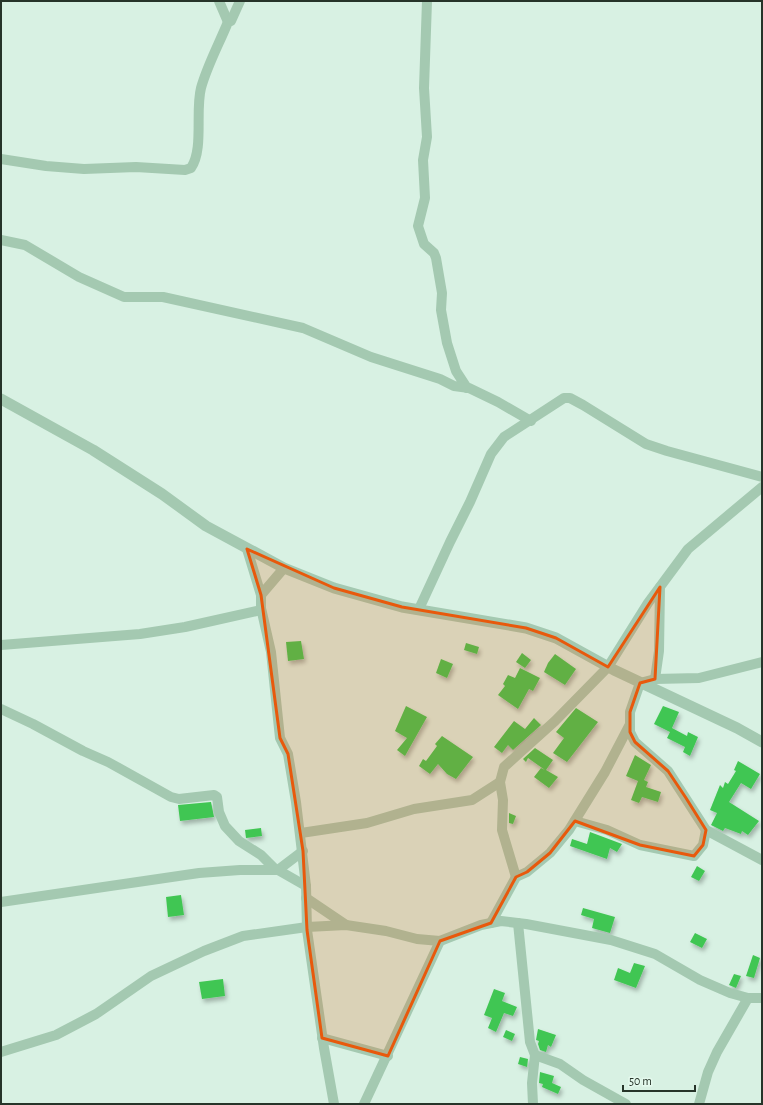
<svg xmlns="http://www.w3.org/2000/svg" width="763" height="1105" viewBox="0 0 763 1105" font-family="'Alegreya Sans',sans-serif">
	<defs>
		<filter id="shadow"><feDropShadow dx="2" dy="3.5" stdDeviation="2" flood-color="#0004"/></filter>
	</defs>
	<rect width="100%" height="100%" fill="#d8f1e3"/>
	<g fill="#41c653" filter="url(#shadow)">
		<path d="M301,641l3,18 -16,2 -2,-19z"/>
		<path d="M466,643l13,4 -2,7 -13,-4z"/>
		<path d="M522,653l9,7 -6,8 -9,-6z"/>
		<path d="M555,654l21,15 -11,16 -21,-13 4,-9z"/>
		<path d="M441,659l12,5 -6,14 -11,-5z"/>
		<path d="M520,668l20,10 -7,13 -4,-2 -11,20 -20,-14 7,-9 -2,-2 5,-9 7,3z"/>
		<path d="M406,706l21,11 -22,39 -8,-6 10,-12 -12,-7z"/>
		<path d="M663,706l16,6 -7,16 15,8 1,-4 10,5 -8,19 -7,-4 2,-5 -18,-9 3,-6 -16,-8z"/>
		<path d="M576,708l22,14 -31,40 -14,-9 11,-15 -8,-6z"/>
		<path d="M534,718l7,7 -28,25 -5,-5 -6,8 -8,-6 20,-26 11,8z"/>
		<path d="M442,736l31,21 -17,22 -9,-5 -9,-10 -8,10 -11,-8 4,-7 3,2 11,-15 -2,-2z"/>
		<path d="M535,748l18,12 -7,10 12,7 -9,11 -15,-11 7,-9 4,2 -17,-12 -2,4 -3,-3z"/>
		<path d="M635,755l16,10 -7,15 4,2 -2,5 15,5 -3,10 -16,-5 -3,6 -8,-3 7,-19 -12,-5z"/>
		<path d="M738,761l22,13 -9,15 -10,-6 -12,19 30,19 -11,14 -6,-4 -1,3 -16,-6 -2,3 -12,-6 6,-12 -7,-3 10,-25 3,3 2,-6 3,2 8,-13 -2,-1z"/>
		<path d="M211,802l3,15 -34,4 -2,-16z"/>
		<path d="M509,813l7,3 -3,8 -4,-1z"/>
		<path d="M261,828l1,8 -16,2 -1,-8z"/>
		<path d="M590,832l32,12 -5,8 -7,-4 -3,11 -37,-13 2,-7 15,5z"/>
		<path d="M697,866l8,5 -6,10 -8,-4z"/>
		<path d="M181,895l3,20 -16,2 -2,-20z"/>
		<path d="M583,908l32,9 -5,16 -18,-5 2,-9 -13,-4z"/>
		<path d="M695,933l12,6 -5,9 -12,-6z"/>
		<path d="M753,955l7,3 -6,20 -8,-2z"/>
		<path d="M634,963l11,3 -9,22 -22,-8 4,-12 12,5z"/>
		<path d="M734,974l7,2 -5,12 -7,-3z"/>
		<path d="M223,979l2,17 -23,3 -3,-17z"/>
		<path d="M494,989l11,4 -3,8 15,6 -4,9 -9,-3 -8,19 -8,-4 4,-10 -8,-3z"/>
		<path d="M538,1029l18,6 -5,12 -3,-2 -2,7 -6,-2 -2,-6 1,-3 -3,-1z"/>
		<path d="M506,1030l9,4 -3,7 -9,-4z"/>
		<path d="M520,1057l8,2 -1,8 -9,-3z"/>
		<path d="M540,1072l14,4 -2,7 9,4 -3,7 -16,-7 1,-3 -4,-1z"/>
	</g>
	<g fill="none" stroke-linecap="round" stroke-linejoin="round">
		<g stroke="#a4c9b1" stroke-width="10">
			<path d="M219,1l9,21"/>
			<path d="M427,1l-3,87 3,49 -4,23 2,38 -7,28 6,18 10,9 2,5 6,35 -1,17 6,33 9,28 11,17"/>
			<path d="M1,159l45,7 38,3 52,-2 49,3 6,-2c13,-19 4,-57 10,-80 6,-22 18,-44 27,-66l3,-1 9,-20"/>
			<path d="M1,240l24,5 54,32 45,20h39l140,31 68,29 69,22 14,7 15,2 29,14 33,19"/>
			<path d="M247,549l14,46v13l10,44 9,86 8,16 8,48 10,84 1,44 17,118 10,56"/>
			<path d="M261,595l23,-27"/>
			<path d="M419,609l31,-67 20,-40 21,-48 13,-17 60,-39h6l13,7 63,39 21,7 95,26"/>
			<path d="M1,645l139,-11 45,-7 76,-17"/>
			<path d="M762,662l-63,16 -44,1 -15,4 -10,29v20l5,10 33,29 38,59 56,30"/>
			<path d="M655,679l4,-28 1,-64"/>
			<path d="M1,709l32,15 50,27 25,11 63,35 8,2 35,-4 3,2 2,15 6,14 14,15 22,14 15,15"/>
			<path d="M575,821l32,9 33,15 54,11 9,-11 3,-15"/>
			<path d="M301,833l66,-10 47,-14 58,-9 28,-18"/>
			<path d="M278,870l25,-19"/>
			<path d="M516,877l-14,-47 1,-30 -3,-18 4,-15 51,-46 53,-54 40,-64 40,-54 74,-62"/>
			<path d="M306,898l40,27"/>
			<path d="M1,902l198,-29 41,-3h38l28,16"/>
			<path d="M491,923l25,-46 11,-5 23,-19 19,-23 36,-58 24,-46"/>
			<path d="M518,923l12,119 5,13 25,9 23,16 43,24"/>
			<path d="M322,1038l66,18"/>
			<path d="M1,1052l55,-17 40,-21 55,-38 53,-25 39,-15 64,-9 39,-2 40,6 31,8 23,2 41,-16 20,-4 25,3 85,16 44,14 45,26 30,13 18,5h14"/>
			<path d="M364,1104l76,-163"/>
			<path d="M533,1104l-1,-21 3,-28"/>
			<path d="M699,1104l9,-32 9,-20 31,-54"/>
		</g>
		<path stroke="#a4c9b1" stroke-width="11" d="M1,399l92,51 69,44 44,32 78,42 50,20 68,19 124,21 30,10 58,32 123,58 25,14"/>
	</g>
	<path fill="#e8590c" fill-opacity="0.2" stroke="#e8590c" stroke-width="3" stroke-linejoin="round" d="M247,549l87,39 68,19 124,21 30,10 52,29 52,-80 -5,92 -15,4 -10,29v20l5,10 33,29 18,27 20,32 -3,15 -9,11 -54,-11 -65,-24 -25,32 -23,19 -11,5 -25,46 -51,18 -52,115 -66,-18 -15,-108 -4,-79 -15,-97 -8,-16 -19,-143z"/>
	<rect width="763" height="1105" fill="none" stroke="#263429" stroke-width="4"/>
	<path d="M623 1085v6h72v-6" fill="none" stroke="#263429" stroke-width="2"/>
	<text x="629" y="1085" font-size="12" fill="#263429" stroke="#e4f9ed" stroke-width="3" paint-order="stroke">50 m</text>
</svg>
